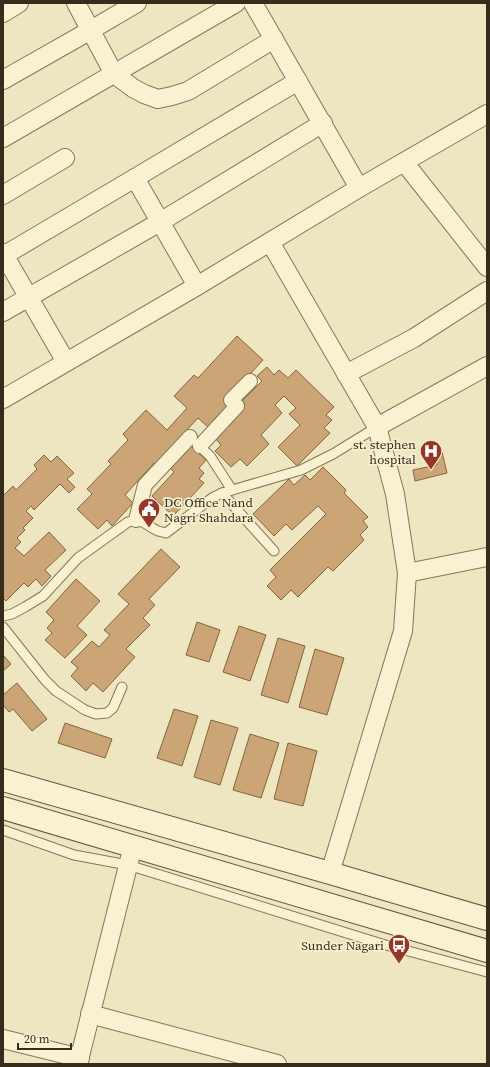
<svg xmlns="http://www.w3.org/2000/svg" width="490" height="1067" viewBox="0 0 490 1067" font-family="'Source Serif 4',serif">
	<rect width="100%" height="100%" fill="#ede6c0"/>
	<g fill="#cba575" stroke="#85643e">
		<path d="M237,336l26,24 -38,41 5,4 -21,23 -11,-10 -24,26 -15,24 -5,-5 -29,32 8,8 -21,23 -5,-6 -9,9 -21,-20 15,-15 -5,-5 24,-25 -3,-3 20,-21 -5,-6 23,-24 21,20 20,-22 -13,-12 20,-21 4,3z"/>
		<path d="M267,367l7,8 5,-5 9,8 8,-8 38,37 -8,8 6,5 -8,8 6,5 -33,33 -19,-19 22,-22 -11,-11 7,-6 -12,-12 -9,9 7,8 -21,22 8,9 -22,22 -7,-7 -9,8 -16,-16 6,-6 -7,-8 30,-30 -4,-4 22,-22 -5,-5z"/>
		<path d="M188,443l18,17 -7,8 5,5 -5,6 5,4 -31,33 -21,-20 22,-24 -7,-7z"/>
		<path d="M442,452l5,21 -32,8 -2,-11 24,-5 -3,-11z"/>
		<path d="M44,455l7,7 6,-6 17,17 -7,6 8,8 -6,6 -9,-9 -26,26 -3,-4 -5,5 7,7 -10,10 2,2 -8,8 4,4 -6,6 9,8 25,-24 17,18 -21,20 6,6 -9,10 -6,-7 -8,8 -4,-4 -18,18 -3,-3v-102l10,-10 3,4 21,-21 -3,-4z"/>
		<path d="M323,467l23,23 -2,3 24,24 -5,4 5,6 -8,8 4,5 -31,31 -5,-4 -30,30 -7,-7 -10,10 -14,-14 9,-9 -6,-7 56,-56 -8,-8 -26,24 -6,-6 -12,12 -21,-22 36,-35 5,6 11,-10 5,5z"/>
		<path d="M161,549l19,18 -31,32 6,6 -12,13 7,7 -24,24 9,8 -32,35 -10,-9 -7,8 -15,-15 7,-8 -7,-6 21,-21 7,6 11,-12 -6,-5 25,-26 -11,-10z"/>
		<path d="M76,579l24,22 -23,25 10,9 -22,23 -20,-18 7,-7 -5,-5 7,-8 -8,-8z"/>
		<path d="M197,622l23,8 -11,32 -23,-7z"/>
		<path d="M239,626l27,9 -16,46 -27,-9z"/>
		<path d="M278,638l27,8 -17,57 -27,-8z"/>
		<path d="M315,649l29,9 -17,57 -28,-8z"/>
		<path d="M3,655l8,9 -8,7z"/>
		<path d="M17,683l30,36 -15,12 -19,-22 -4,3 -6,-7v-10z"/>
		<path d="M174,709l24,7 -16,50 -25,-8z"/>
		<path d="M211,720l27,8 -18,57 -26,-8z"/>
		<path d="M65,723l47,16 -7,19 -47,-15z"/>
		<path d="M250,734l29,9 -18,55 -28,-8z"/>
		<path d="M288,743l29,8 -14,55 -29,-7z"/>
	</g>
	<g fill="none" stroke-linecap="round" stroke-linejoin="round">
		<g stroke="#867758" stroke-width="11">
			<g id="service">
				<path d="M197,444l13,12 22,34"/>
				<path d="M222,493l52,58"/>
				<path d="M3,616l9,-2 13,-7 18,-11 35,-38 50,-36c15,-4 16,2 28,8 3,2 7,2 10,3l46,-35 10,-5 79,-23 32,-16 44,-27"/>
				<path d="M3,627l42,53 11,11 29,19 11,4 11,-1 6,-5 9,-21"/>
				<path d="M3,830l71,25 54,10 254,79 105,28"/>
			</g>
		</g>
		<g stroke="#867758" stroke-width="16">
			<g id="pedestrian">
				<path d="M200,446l37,-40 -6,-6 19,-19"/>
				<path d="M136,520l9,-35 45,-48"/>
			</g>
		</g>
		<g stroke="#867758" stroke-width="20">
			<g id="minor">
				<path d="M76,3l38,71 19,14 11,6 14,5 14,-3 16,-5 86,-52"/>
				<path d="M253,3l106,185"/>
				<path d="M3,13l16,-10"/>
				<path d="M3,80l88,-50 46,-27"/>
				<path d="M3,138l233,-135"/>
				<path d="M404,162l83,105"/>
				<path d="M135,178l62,108"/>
				<path d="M3,195l62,-37"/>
				<path d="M270,242l107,185 18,67 12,79 -4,58 -73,242"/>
				<path d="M3,253l63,109"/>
				<path d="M3,256l132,-78 163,-97"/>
				<path d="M3,312l157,-90 163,-99"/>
				<path d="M346,374l68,-36 73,-47"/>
				<path d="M3,399l194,-113 162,-98 128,-74"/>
				<path d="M377,427l110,-61"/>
				<path d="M407,573l80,-16"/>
				<path d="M90,1014l187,50"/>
				<path d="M3,1039l77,19"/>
				<path d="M78,1064l55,-218"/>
			</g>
		</g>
		<g stroke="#68573b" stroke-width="24">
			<g id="secondary">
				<path d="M3,780l327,93 157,46"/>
				<path d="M3,808l484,143"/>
			</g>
		</g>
		<use href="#service" stroke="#f8f2d3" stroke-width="9"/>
		<use href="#pedestrian" stroke="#f8f2d3" stroke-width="14"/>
		<use href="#minor" stroke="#f8f2d3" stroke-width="18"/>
		<use href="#secondary" stroke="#f8f2d3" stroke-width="22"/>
	</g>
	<defs>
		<g id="hospital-pin" transform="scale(1.15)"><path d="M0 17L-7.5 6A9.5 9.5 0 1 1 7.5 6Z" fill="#953628" stroke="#f5efcf"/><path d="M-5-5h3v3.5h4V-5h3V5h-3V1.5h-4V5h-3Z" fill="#fff"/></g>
		<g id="civic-pin" transform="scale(1.15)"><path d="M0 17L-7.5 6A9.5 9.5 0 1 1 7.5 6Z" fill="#953628" stroke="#f5efcf"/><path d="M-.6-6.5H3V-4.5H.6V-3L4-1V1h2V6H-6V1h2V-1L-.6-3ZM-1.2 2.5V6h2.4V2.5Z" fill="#fff"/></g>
		<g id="bus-pin" transform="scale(1.15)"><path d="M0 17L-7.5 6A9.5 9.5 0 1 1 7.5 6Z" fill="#953628" stroke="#f5efcf"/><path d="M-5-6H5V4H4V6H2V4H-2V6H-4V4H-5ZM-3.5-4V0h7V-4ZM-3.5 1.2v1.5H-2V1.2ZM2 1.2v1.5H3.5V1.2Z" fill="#fff"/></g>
	</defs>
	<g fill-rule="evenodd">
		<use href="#hospital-pin" x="431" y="451"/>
		<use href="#civic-pin" x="149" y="509"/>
		<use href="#bus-pin" x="399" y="945"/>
	</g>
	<g text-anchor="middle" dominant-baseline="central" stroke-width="3.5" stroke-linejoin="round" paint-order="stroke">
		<g font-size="13" fill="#362c1c" stroke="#f5efcf" text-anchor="end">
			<text x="416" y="444">st. stephen<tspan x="416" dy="15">hospital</tspan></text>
			<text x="164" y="502" text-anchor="start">DC Office Nand<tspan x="164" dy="15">Nagri Shahdara</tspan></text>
			<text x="384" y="945">Sunder Nagari</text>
		</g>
	</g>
	<rect width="490" height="1067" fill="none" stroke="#362c1c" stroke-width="8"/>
	<path d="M18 1043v6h53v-6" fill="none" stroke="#362c1c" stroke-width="2"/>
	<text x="24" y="1043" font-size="12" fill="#362c1c" stroke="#f5efcf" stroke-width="3" paint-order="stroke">20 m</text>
</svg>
